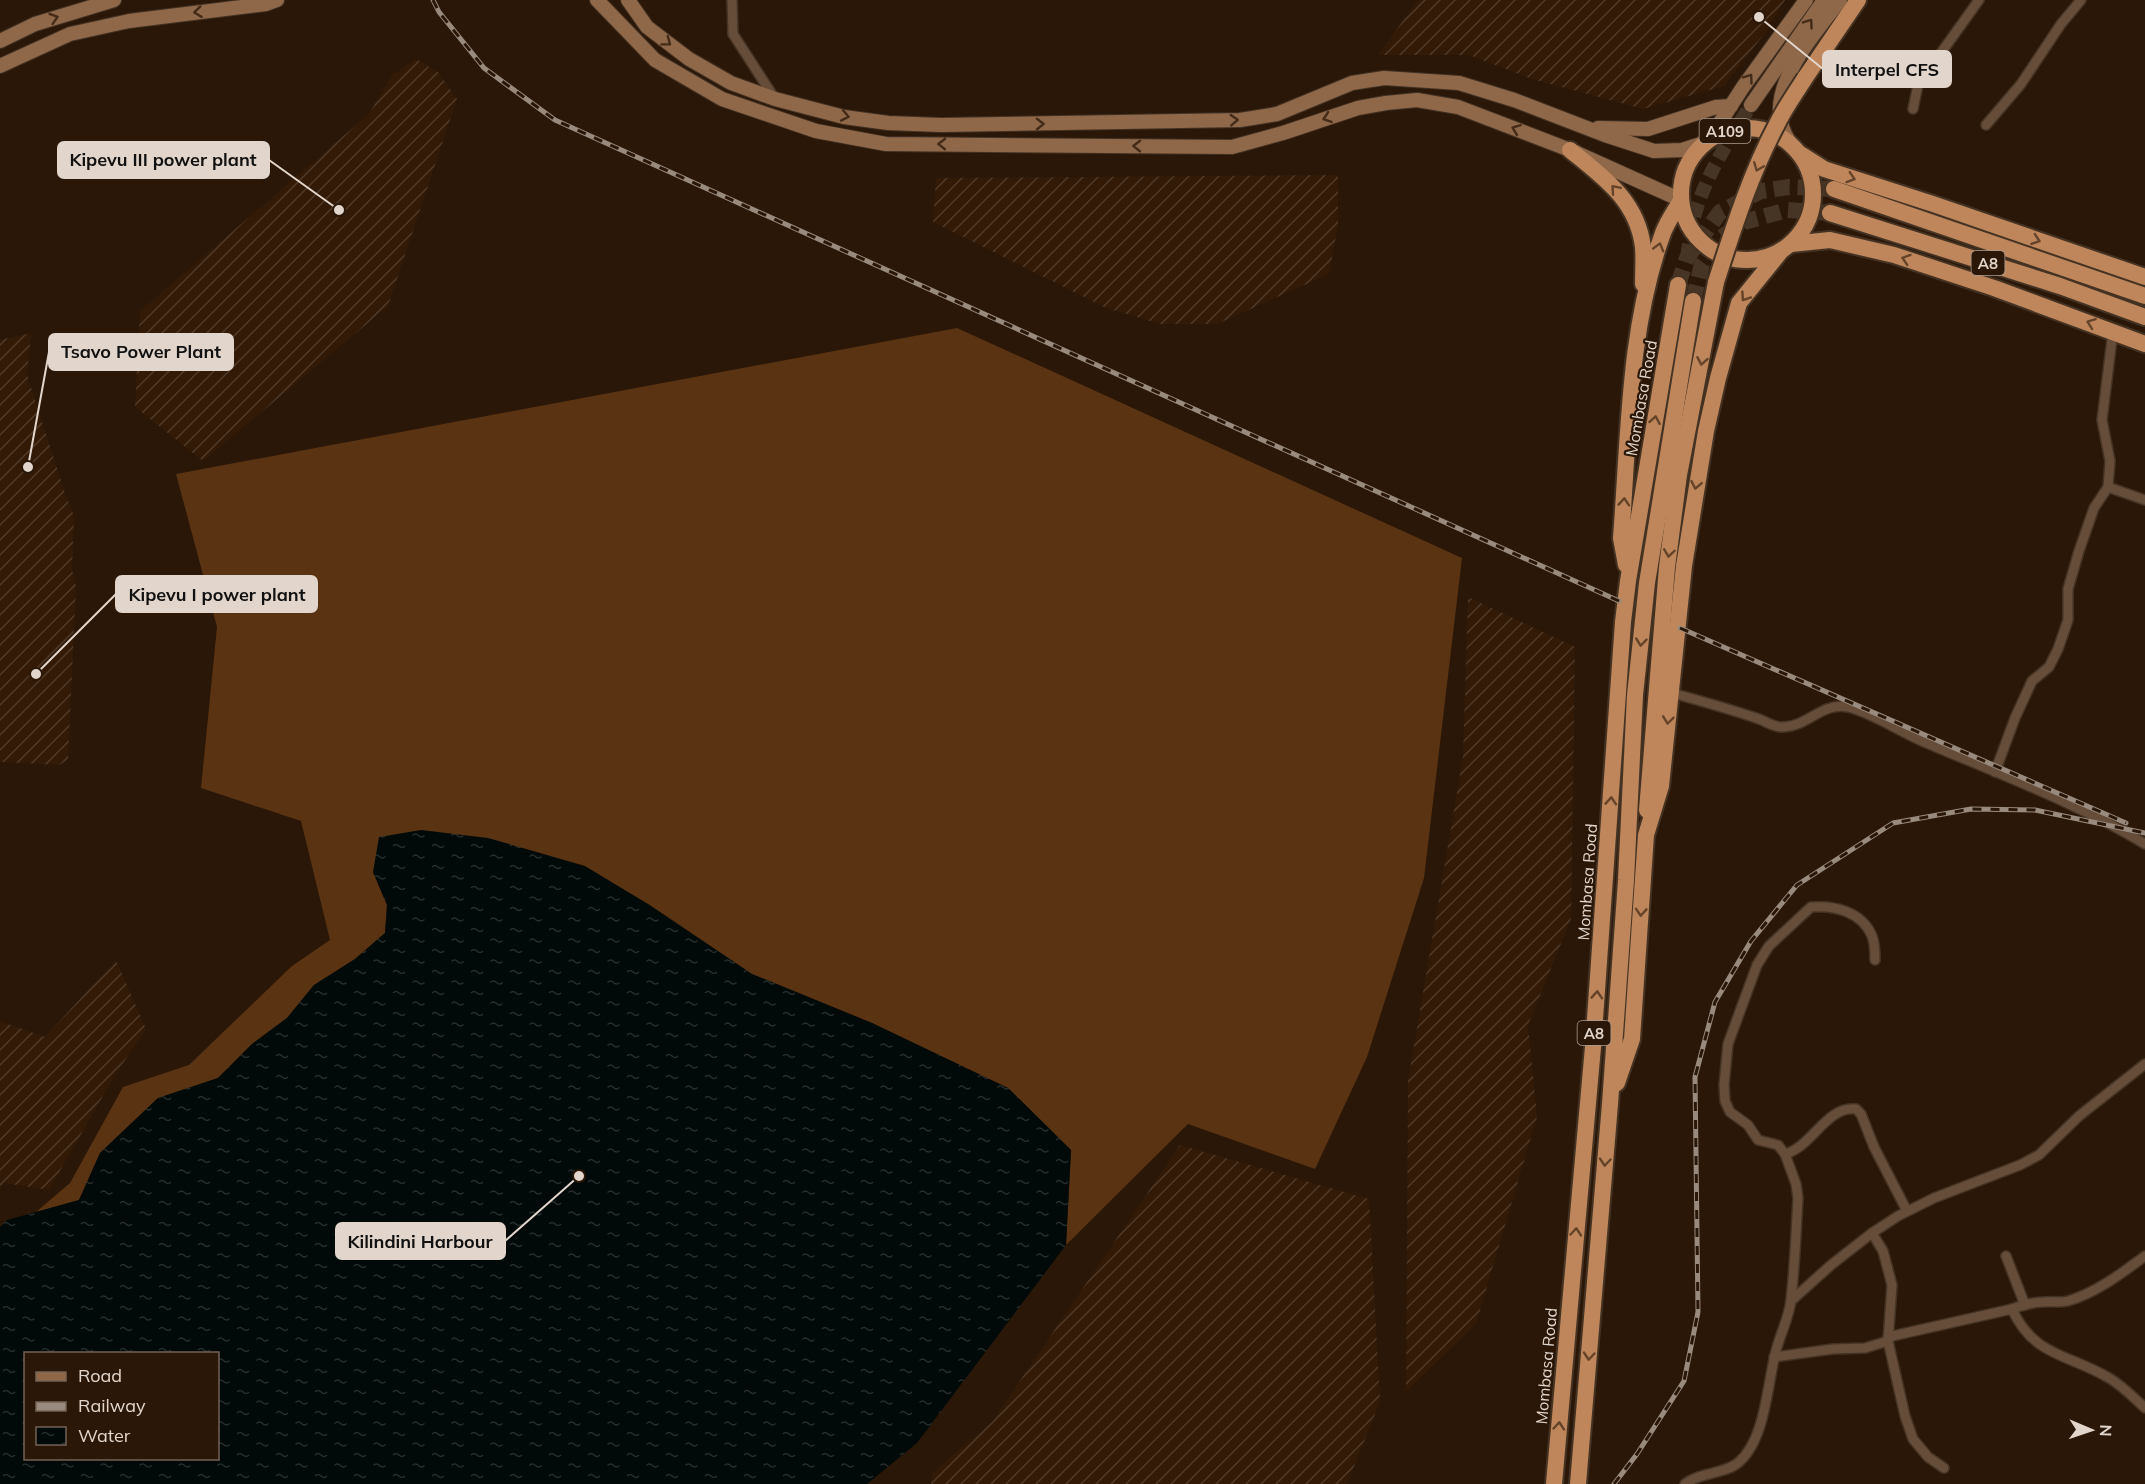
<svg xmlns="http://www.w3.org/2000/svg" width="2145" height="1484" viewBox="0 0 2145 1484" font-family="Mulish,sans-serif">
	<defs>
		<pattern id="industrial-furrows" width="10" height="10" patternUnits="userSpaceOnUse" patternTransform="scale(1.5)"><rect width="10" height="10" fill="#321a06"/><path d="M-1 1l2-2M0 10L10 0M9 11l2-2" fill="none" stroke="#4f3a29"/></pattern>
		<pattern id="water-ripples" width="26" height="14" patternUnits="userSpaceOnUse" patternTransform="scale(1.5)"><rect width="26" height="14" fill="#010a09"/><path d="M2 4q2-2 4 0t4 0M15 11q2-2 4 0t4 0" fill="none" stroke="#262d2c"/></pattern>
	</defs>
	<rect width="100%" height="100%" fill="#2a1708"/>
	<g fill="url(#industrial-furrows)">
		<path d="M1418,0h367l-20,33 -41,53 -81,23 -111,-30 -63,-24h-91z"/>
		<path d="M416,59l22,13 19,27 -69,207 -185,155 -68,-54 5,-96 229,-197 22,-38z"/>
		<path d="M1338,175v50l-9,49 -112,50h-57l-54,-16 -173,-86 3,-44z"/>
		<path d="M31,333l-4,42 38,118 9,23 -2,54 4,17 -8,173 -9,5 -59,-3v-422z"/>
		<path d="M1468,597l107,50 -4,272 -43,106 9,92 -61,207 -70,68 2,-311 55,-324z"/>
		<path d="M116,960l30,69 -31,46 -66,115 -45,-7 -4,7v-169l45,16z"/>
		<path d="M1180,1145l189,54 11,203 -33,82h-416l1,-11 60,-51z"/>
	</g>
	<path fill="#5a3312" d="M957,328l505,230 -38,320 -57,179 -52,112 -127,-45 -122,121 5,-95 -63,-62 -136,-65 -120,-49 -104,-70 -275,-32 14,33 -2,28 -30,26 -41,26 -27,33 -35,26 -34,34 -60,20 -58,55 -21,47 -43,12 34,-29 53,-96 66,-22 103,-99 38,-26 -29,-119 -100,-33 16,-161 -41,-153z"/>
	<path fill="url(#water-ripples)" fill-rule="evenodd" d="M421,830l67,8 97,28 63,38 104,70 120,49 136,65 63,62 -5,95 -149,198 -50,41h-867v-257l7,-7 72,-20 21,-47 58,-55 60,-20 34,-34 35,-26 27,-33 41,-26 30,-26 2,-28 -14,-33 6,-35zM26,1354h192v104h-192z"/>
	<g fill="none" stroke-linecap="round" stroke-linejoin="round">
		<path stroke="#463425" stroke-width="14" stroke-dasharray="14 7" stroke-linecap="butt" d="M1687,258c2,-14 4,-28 7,-41 12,-42 34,-76 57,-112"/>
		<g stroke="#463425" stroke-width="16" stroke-dasharray="16 8" stroke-linecap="butt">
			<path d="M1678,285l9,-27 33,-46 41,-21 28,-4 45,2"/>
			<path d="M1693,301l9,-37 20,-27 22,-15 43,-12 43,3"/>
		</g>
		<g stroke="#443223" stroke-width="12">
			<g id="minor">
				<path d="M732,0l1,34 42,65"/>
				<path d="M1913,109l5,-24 61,-85"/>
				<path d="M1986,125l35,-41 40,-60 20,-24"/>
				<path d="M2108,487l37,13"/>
				<path d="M1672,693c29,8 58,16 87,26 8,3 16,9 25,8 24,-1 38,-25 64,-20 24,6 51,24 74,34 75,32 153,61 223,103"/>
				<path d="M1995,772l20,-54 17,-37 17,-14 9,-18 10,-29v-31l11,-38 15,-43 14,-21 2,-26 -8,-41 11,-89"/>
				<path d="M1785,1154c28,-8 41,-48 71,-45l5,5 13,33 33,64"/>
				<path d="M1872,1233l11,18 9,34 -4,56 17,75 8,23 15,18 16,11"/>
				<path d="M2006,1256l19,49"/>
				<path d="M1791,1301l40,-36 41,-32 26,-17 36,-18 86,-33 19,-10 40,-39 66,-52"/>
				<path d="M2012,1309c11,-4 21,-7 32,-7 8,-1 16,1 24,-1 28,-8 54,-28 77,-45"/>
				<path d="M1888,1337l124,-28c22,48 57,45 97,69 14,8 25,20 36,30"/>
				<path d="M1774,1357l59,-8 32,-1 23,-7"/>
				<path d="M1685,1484c15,-12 41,-10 54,-22 27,-24 28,-78 37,-111 4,-17 14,-35 15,-52 4,-34 5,-67 7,-101l-2,-14 -11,-30 -7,-9 -20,-5 -10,-15 -18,-13 -5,-11 -1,-16 4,-41 29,-79 12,-19 42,-39c24,-2 51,5 61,29 3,7 3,16 3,24"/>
			</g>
		</g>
		<g stroke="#443223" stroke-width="16">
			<g id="secondary">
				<path d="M597,0l58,60 67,39 94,32 70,13 346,3 51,-14 75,-25 28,-5 31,-3 41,7 112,43 111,50"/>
				<path d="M628,0l19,27 42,32 42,24 44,16 69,18 44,6 53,2 299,-5 37,-6 75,-31 32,-5 75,5 55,17 91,35 49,16 28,-1 22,-7 13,-16 26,-40 63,-87"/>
				<path d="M0,41l35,-17 79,-24"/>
				<path d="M0,66l70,-32 59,-13 137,-17 11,-4"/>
				<path d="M1751,105l73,-105"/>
				<path d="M1598,128l50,1 68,-22 15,-1"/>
				<path d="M1789,141c-31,-47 24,-104 51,-141"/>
			</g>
		</g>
		<g stroke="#443223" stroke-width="20">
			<g id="trunk">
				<path d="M1805,78l53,-78"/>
				<circle cx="1747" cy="194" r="66"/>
				<path d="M1570,150c33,27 67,50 73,97 1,12 0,25 0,37"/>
				<path d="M1802,155l22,14 109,35 212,73"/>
				<path d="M1834,189l311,107"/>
				<path d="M1830,213l230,73 85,31"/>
				<path d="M1791,244l39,-4 64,15 100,33 151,56"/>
				<path d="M1626,565l-5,-27c8,-102 7,-209 42,-305 4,-11 12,-22 18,-33"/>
				<path d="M1647,810l20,-243 12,-92 37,-193"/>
				<path d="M1617,1083l15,-44 14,-204 15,-49 23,-220 22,-135 12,-53 21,-75 42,-52"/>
				<path d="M1554,1484l39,-437 30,-425 5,-41 50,-296"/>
				<path d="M1578,1484l32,-380 16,-224 9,-185 12,-112 46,-282"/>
			</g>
		</g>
		<use href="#minor" stroke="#654d3a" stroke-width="9"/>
		<use href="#secondary" stroke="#8f684a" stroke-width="14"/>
		<use href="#trunk" stroke="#be865a" stroke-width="16"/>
		<g stroke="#998a7e" stroke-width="5">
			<g id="rail">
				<path d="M433,0l6,12 45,56 71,52 1064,481"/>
				<path d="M1680,628l446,195"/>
				<path d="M1614,1484l23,-30 47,-73 14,-69 -3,-235 20,-75 36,-61 46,-56 96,-62 78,-14 64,1 110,23"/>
			</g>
		</g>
		<use href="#rail" stroke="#2a1708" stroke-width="3" stroke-dasharray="9" stroke-linecap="butt"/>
		<g stroke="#443223" stroke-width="20" stroke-linecap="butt">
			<path id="trunk-bridge" d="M1716,282c17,-52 34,-107 60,-156 8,-17 19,-32 29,-48"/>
		</g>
		<use href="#trunk-bridge" stroke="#be865a" stroke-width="16"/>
	</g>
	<defs><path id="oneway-chevron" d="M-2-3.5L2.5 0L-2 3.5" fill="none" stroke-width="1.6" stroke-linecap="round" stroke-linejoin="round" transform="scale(1.5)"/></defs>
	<g stroke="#432b18">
		<use href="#oneway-chevron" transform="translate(198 12) rotate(173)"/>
		<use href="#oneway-chevron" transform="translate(54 18) rotate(-17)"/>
		<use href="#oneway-chevron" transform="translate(1809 23) rotate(-55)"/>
		<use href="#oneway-chevron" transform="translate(667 42) rotate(37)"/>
		<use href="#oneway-chevron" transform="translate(1749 78) rotate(-54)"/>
		<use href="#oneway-chevron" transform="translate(845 116) rotate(11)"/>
		<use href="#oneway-chevron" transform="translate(1327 118) rotate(161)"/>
		<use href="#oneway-chevron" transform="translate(1234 120) rotate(-3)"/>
		<use href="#oneway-chevron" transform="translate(1040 124) rotate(-1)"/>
		<use href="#oneway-chevron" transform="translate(1516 129) rotate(-159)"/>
		<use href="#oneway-chevron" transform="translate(942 144) rotate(-179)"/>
		<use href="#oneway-chevron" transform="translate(1137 146) rotate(-179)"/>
	</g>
	<g stroke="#654329">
		<use href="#oneway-chevron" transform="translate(1758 167) rotate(112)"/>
		<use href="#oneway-chevron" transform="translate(1851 178) rotate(18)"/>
		<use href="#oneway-chevron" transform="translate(1615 189) rotate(-131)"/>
		<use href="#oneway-chevron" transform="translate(2036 240) rotate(19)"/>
		<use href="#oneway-chevron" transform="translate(1659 247) rotate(-74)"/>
		<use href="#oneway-chevron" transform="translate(1906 259) rotate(-162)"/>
		<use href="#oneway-chevron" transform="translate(1745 297) rotate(124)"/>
		<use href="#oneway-chevron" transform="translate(2091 323) rotate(-160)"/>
		<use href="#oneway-chevron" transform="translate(1702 361) rotate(100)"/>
		<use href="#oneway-chevron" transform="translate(1655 420) rotate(-80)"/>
		<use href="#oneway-chevron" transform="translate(1696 485) rotate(101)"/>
		<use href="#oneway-chevron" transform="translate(1624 502) rotate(-86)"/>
		<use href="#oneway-chevron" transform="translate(1669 553) rotate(98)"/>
		<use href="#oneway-chevron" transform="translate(1641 642) rotate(96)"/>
		<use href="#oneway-chevron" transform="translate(1668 720) rotate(97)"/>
		<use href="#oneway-chevron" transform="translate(1611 801) rotate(-86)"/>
		<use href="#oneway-chevron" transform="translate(1641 912) rotate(94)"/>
		<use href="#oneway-chevron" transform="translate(1597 995) rotate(-86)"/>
		<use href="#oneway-chevron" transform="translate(1605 1162) rotate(95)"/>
		<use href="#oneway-chevron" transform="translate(1576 1232) rotate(-85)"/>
		<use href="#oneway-chevron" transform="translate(1589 1356) rotate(95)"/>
		<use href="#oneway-chevron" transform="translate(1559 1426) rotate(-85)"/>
	</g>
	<g text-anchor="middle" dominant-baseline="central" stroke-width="4.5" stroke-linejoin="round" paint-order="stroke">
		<g fill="#2a1708" stroke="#ab9c90" stroke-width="1.5">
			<rect x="1699.5" y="119" width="51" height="24" rx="4.5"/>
			<rect x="1971.5" y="251" width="33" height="24" rx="4.5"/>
			<rect x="1577.5" y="1021" width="33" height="24" rx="4.5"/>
		</g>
		<g font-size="15" font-weight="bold" fill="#e2d5cb">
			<text x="1725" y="131">A109</text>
			<text x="1988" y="263">A8</text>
			<text x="1594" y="1033">A8</text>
		</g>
		<g font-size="16" fill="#e2d5cb" stroke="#2a1708">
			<text transform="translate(1641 398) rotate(-80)">Mombasa Road</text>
			<text transform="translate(1587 882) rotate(-86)">Mombasa Road</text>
			<text transform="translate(1546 1366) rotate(-85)">Mombasa Road</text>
		</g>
	</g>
	<path fill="none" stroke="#e2d5cb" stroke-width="2" d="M1759 17L1823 69M339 210L269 160M28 467L49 352M36 674L116 594M579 1176L505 1241"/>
	<g fill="#e2d5cb" stroke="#2a1708" stroke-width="2">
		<circle cx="1759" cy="17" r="6"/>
		<circle cx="339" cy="210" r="6"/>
		<circle cx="28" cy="467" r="6"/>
		<circle cx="36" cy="674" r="6"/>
		<circle cx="579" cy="1176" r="6"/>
	</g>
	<g fill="#e2d5cb" stroke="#e2d5cb" stroke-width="2">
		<rect x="1823" y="51" width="128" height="36" rx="6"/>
		<rect x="58" y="142" width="211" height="36" rx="6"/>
		<rect x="49" y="334" width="184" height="36" rx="6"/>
		<rect x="116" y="576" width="201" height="36" rx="6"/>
		<rect x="336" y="1223" width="169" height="36" rx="6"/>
	</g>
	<g font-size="18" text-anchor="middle" font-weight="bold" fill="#111">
		<text x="1887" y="76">Interpel CFS</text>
		<text x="163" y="166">Kipevu III power plant</text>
		<text x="141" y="358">Tsavo Power Plant</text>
		<text x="217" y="601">Kipevu I power plant</text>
		<text x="420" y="1248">Kilindini Harbour</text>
	</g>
	<rect x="24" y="1352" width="195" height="108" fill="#2a1708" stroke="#746356" stroke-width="1.5"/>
	<rect x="36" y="1372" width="30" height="9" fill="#8f684a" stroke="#746356" stroke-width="1.5"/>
	<text x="78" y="1382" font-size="18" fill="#e2d5cb">Road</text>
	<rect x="36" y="1402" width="30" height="9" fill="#998a7e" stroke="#746356" stroke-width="1.5"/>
	<text x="78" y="1412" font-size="18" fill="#e2d5cb">Railway</text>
	<rect x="36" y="1427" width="30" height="18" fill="url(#water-ripples)" stroke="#746356" stroke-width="1.5"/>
	<text x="78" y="1442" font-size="18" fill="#e2d5cb">Water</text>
	<g transform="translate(2091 1430) rotate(92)" stroke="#2a1708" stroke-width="4.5" paint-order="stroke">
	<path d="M0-4.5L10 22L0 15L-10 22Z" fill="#e2d5cb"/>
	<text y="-9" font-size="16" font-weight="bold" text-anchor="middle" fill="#e2d5cb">N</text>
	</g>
</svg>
